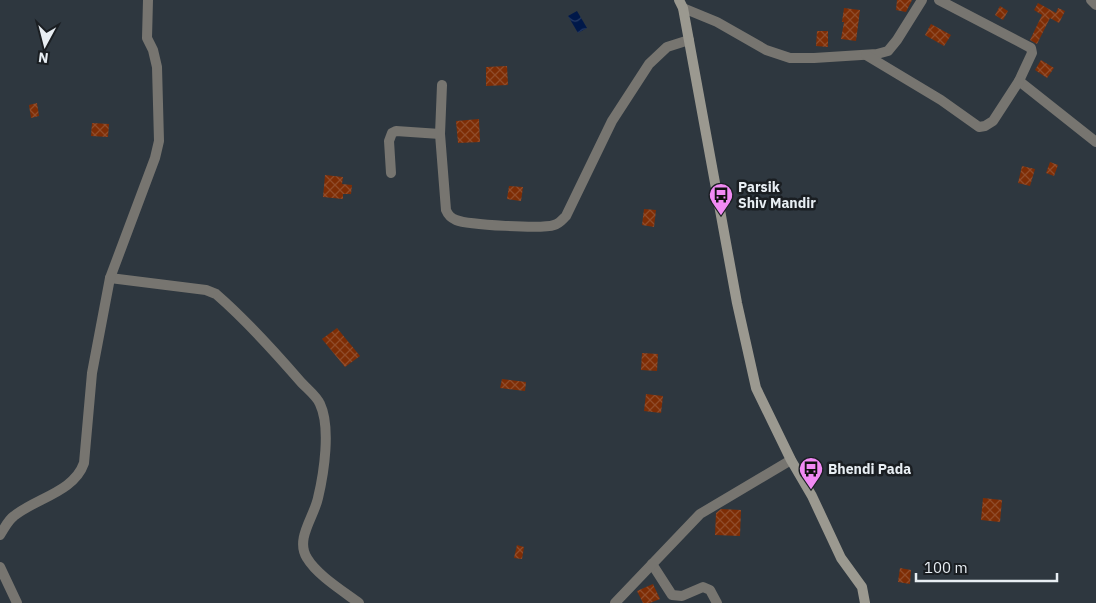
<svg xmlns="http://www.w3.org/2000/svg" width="1096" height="603" viewBox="0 0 1096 603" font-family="'IBM Plex Sans',sans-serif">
	<defs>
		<pattern id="water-waves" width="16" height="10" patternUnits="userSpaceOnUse" patternTransform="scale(1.25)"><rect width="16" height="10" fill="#001849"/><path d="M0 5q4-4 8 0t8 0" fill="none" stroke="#253a64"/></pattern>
		<pattern id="building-cross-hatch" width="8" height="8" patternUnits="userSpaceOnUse" patternTransform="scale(1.25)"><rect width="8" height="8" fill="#7e2d05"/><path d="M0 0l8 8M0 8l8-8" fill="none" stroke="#904c2a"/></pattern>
	</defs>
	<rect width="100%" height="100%" fill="#2e373f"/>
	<path fill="url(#water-waves)" d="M577,11l10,17 -9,5 -10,-17z"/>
	<g fill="url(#building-cross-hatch)">
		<path d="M897,0h15l-6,12 -10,-2z"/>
		<path d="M1038,3l18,10 2,-5 7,3 -6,12 -9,-5 -13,26 -7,-4 12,-25 -8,-5z"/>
		<path d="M1000,6l8,5 -5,9 -8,-5z"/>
		<path d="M844,8l16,2 -4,31 -15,-2 3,-17h-2z"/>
		<path d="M931,24l20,11 -7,11 -19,-11z"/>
		<path d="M817,31h11v16l-12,-1z"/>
		<path d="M1041,60l13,8 -7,10 -12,-8z"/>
		<path d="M507,66l1,19 -22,1v-19z"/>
		<path d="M37,103l2,13 -8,2 -2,-13z"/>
		<path d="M479,119l1,23 -22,1 -2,-22z"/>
		<path d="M92,123l17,1 -1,13 -17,-1z"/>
		<path d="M1050,162l8,3 -4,11 -8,-3z"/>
		<path d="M1022,166l13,3 -5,17 -12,-3z"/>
		<path d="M325,175l18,2 -1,7 10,1 -1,9h-8v5l-20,-2z"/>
		<path d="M509,186l14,1 -2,14 -14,-2z"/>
		<path d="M644,209l12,1 -2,17 -12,-2z"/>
		<path d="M337,328l23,28 -15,11 -23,-28z"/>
		<path d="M642,353l16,1 -1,17 -16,-1z"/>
		<path d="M502,379l24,3 -1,9 -25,-3z"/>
		<path d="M646,394l17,2 -2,17 -17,-2z"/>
		<path d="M983,498l19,2 -2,22 -19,-2z"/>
		<path d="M721,509l20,1 -1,26 -25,-1 1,-22z"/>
		<path d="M517,545l7,2 -2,12 -8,-1z"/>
		<path d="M900,568l11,2 -1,14 -12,-2z"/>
		<path d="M653,584l7,15 -10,4h-7l-6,-12z"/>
	</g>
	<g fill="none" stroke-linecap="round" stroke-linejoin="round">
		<g stroke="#777570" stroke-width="10">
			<path d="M939,0l92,48 1,5 -13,28 77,61"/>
			<path d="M1091,0l5,5"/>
			<path d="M683,8l34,14 49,28 24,8h24l63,-4 11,-3 9,-11 25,-40"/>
			<path d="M866,55l75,45 38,27 6,-1 8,-5 26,-40"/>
			<path d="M442,85l-2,49 6,76c2,5 5,8 10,10 12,5 87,9 98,5 5,-1 8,-5 12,-9l46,-95 37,-57 18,-17 22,-7"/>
			<path d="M391,173l-2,-32 3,-8 4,-2 44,3"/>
			<path d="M110,278l96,12 10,4c30,26 58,57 84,87 6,7 17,15 20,23 11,23 4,69 -2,94 -4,19 -23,41 -11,60 10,17 36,33 52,45"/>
			<path d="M0,535c4,-6 8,-15 14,-19 22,-18 60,-24 70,-53l8,-90 18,-95 45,-120 4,-17 -2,-74 -4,-17 -6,-12 1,-38"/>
			<path d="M652,564l20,31 10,1 21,-9 7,3 7,13"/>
			<path d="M0,567l17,36"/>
			<path d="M615,603l85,-89 91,-54"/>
		</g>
		<path stroke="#9b9990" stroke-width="10" d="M679,0l4,8 54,295 19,85 35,72 21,36 29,62 21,29 3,16"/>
	</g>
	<defs>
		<g id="bus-pin" transform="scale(1.25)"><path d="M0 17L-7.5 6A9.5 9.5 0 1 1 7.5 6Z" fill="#f18af4" stroke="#1a1e22"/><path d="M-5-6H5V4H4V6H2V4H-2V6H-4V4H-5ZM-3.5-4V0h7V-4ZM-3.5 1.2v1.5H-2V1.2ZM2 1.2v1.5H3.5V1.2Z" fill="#111"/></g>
	</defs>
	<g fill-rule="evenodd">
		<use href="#bus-pin" x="721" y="195"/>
		<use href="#bus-pin" x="811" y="469"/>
	</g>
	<g text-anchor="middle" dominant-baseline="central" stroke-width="5" stroke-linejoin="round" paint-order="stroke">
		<g font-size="14" font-weight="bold" fill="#e8eef3" stroke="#1a1e22" text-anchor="start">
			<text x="738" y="187">Parsik<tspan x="738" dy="16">Shiv Mandir</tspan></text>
			<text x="828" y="469">Bhendi Pada</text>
		</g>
	</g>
	<g transform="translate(45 45) rotate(187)" stroke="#1a1e22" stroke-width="4" paint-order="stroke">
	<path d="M0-4L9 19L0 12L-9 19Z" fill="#e8eef3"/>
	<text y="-8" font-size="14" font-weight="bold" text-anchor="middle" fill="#e8eef3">N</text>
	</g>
	<path d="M916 573v8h141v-8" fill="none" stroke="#e8eef3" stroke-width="2.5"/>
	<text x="924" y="573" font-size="15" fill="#e8eef3" stroke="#1a1e22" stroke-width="4" paint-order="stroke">100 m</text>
</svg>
